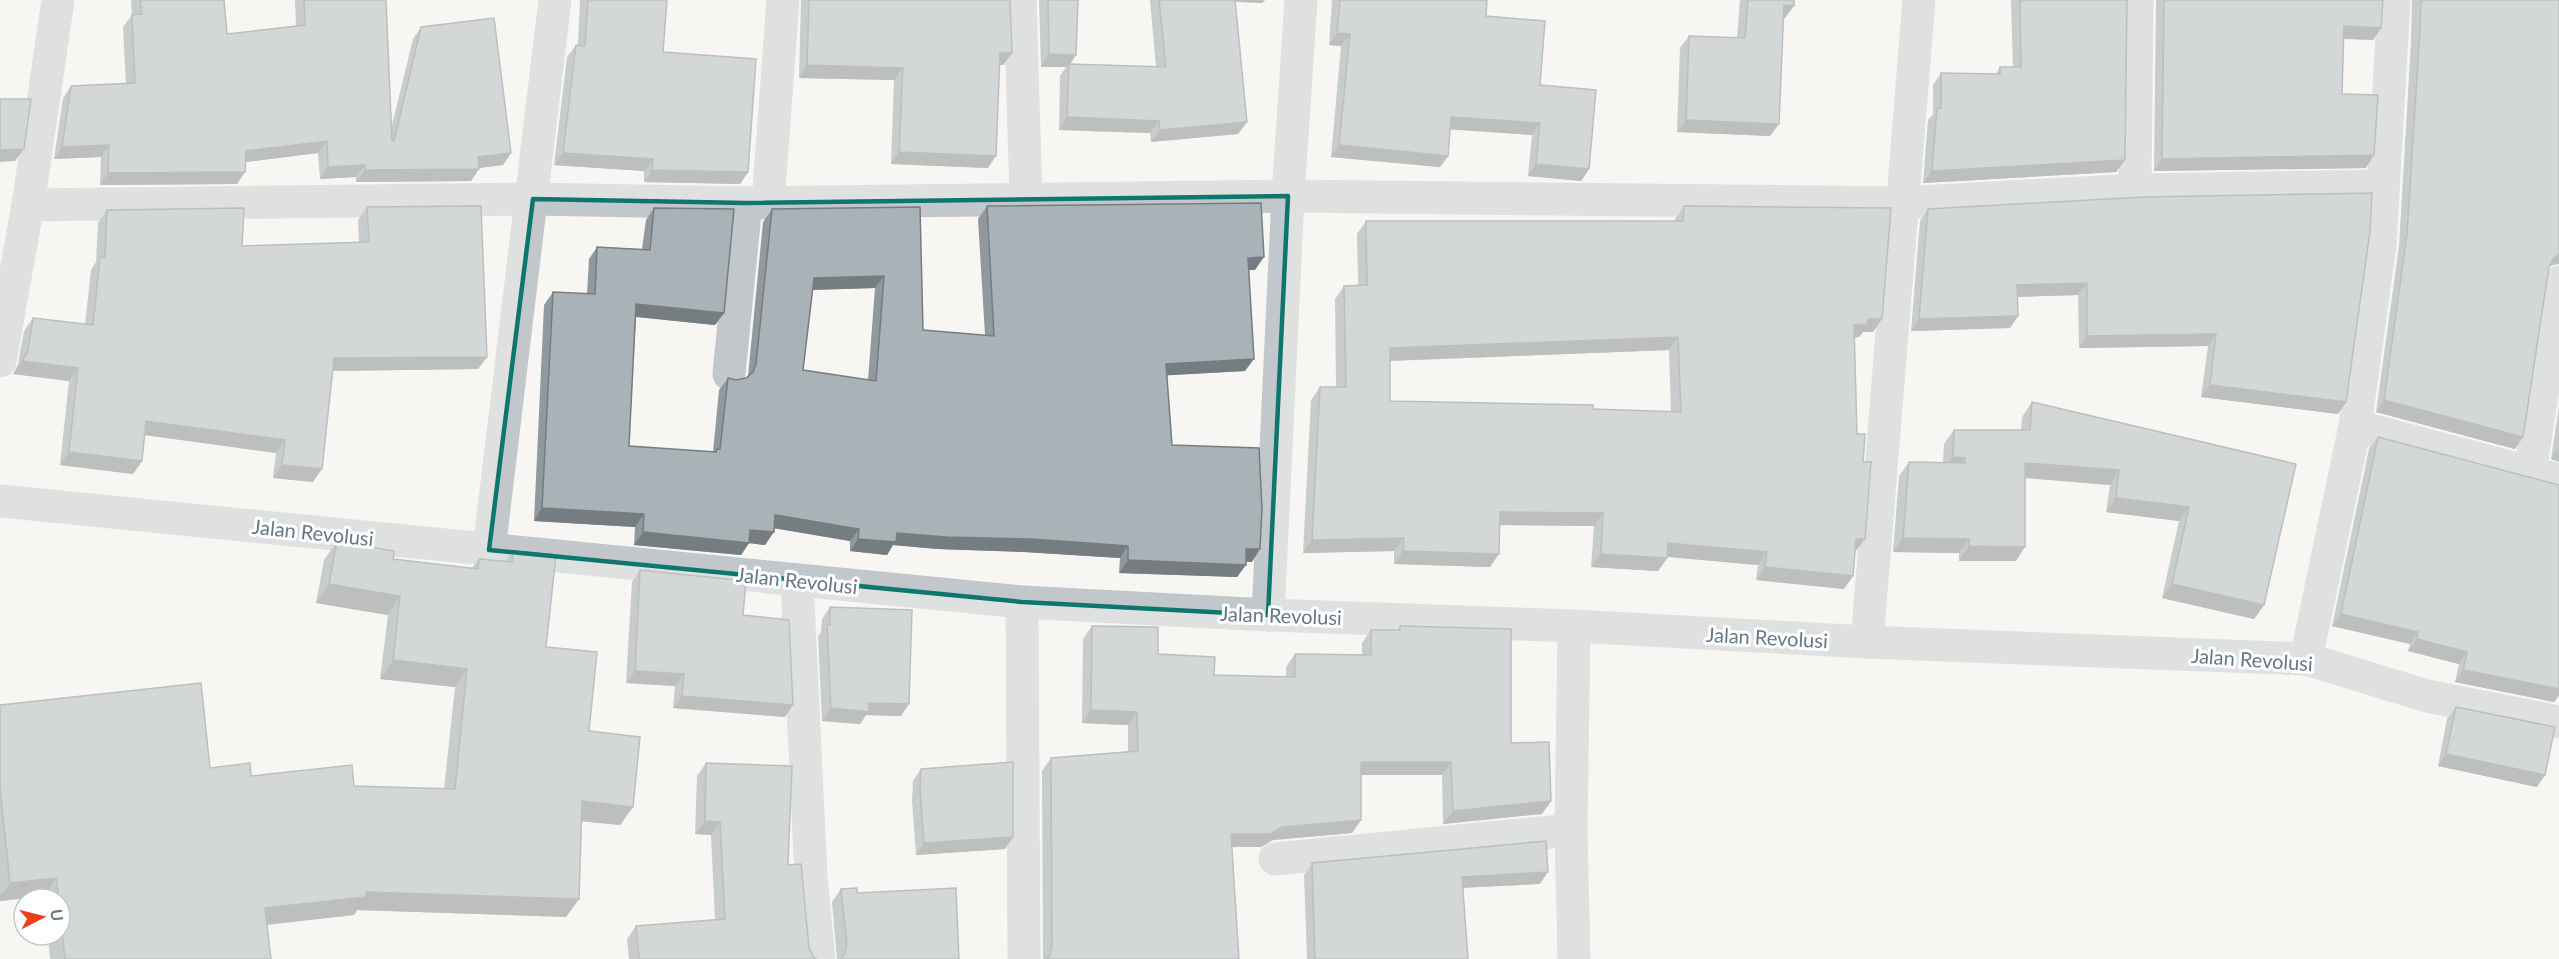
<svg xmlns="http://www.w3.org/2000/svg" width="2559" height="959" viewBox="0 0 2559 959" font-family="Lato,sans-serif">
	<rect width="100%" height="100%" fill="#f7f6f3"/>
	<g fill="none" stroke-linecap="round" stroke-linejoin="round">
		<g stroke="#c1c7ca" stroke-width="33">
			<path d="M1020,0l6,199"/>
			<path d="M2135,190l2,-190"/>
			<path d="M768,203l15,-203"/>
			<path d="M28,205l505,-6 213,4 542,-7 614,7 233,-13 248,-4"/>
			<path d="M0,361l28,-156 30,-205"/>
			<path d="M729,374l17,-171"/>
			<path d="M2355,426l204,54"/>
			<path d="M2530,473l29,-191"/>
			<path d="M489,550l66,-550"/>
			<path d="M797,580l14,297 8,82"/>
			<path d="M1022,602l2,357"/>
			<path d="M1268,615l20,-419 13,-196"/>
			<path d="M1867,642l52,-642"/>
			<path d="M2306,659l49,-233 25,-181 14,-245"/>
			<path d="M1275,859l296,-29"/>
			<path d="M1574,959l-3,-129 3,-204"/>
		</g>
		<path stroke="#c1c7ca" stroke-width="33" d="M0,501l1022,101 246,13 306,11 293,16 439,17 121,37 132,26"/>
	</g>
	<g fill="#90999d" fill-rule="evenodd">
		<path d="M131,0h93l3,34 69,-8 -1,-26h91l5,129 22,-90 8,-12 90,126 -8,12 -24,3 -8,13 -115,1v-5l-36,2 -2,-26 -72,9 -9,22 -137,1 1,-28 -47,2 9,-61 8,-12 55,-2 -3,-57 9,-12z"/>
		<path d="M580,0h87l-4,52 85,120 -8,12 -96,-2v-11l-90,-6 13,-108 9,-12h2z"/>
		<path d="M801,0h209l2,53 -9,12h-3l-12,103 -97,-4 3,-84 -95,-2z"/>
		<path d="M1039,0h39l-8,64 86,3 -6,-67h115l-3,3 -27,-1 12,120 -9,12 -87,8 -1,-9 -91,-3 1,-54 6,-9h-25z"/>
		<path d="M1332,0h155l-1,16 54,69 49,84 -8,12 -53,-5 4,-41 -82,-6 -2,27 -8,11 -109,-10 10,-111 -12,-1z"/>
		<path d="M1740,0h54l-9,18h-2l-4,106 -9,12 -93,-4 3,-84 9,-12 48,2z"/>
		<path d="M2011,0h116l-2,160 -9,12 -193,11 5,-63 5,-6v-29l8,-12 55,1 4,-7h13z"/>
		<path d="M2156,0h227l-2,28 -8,12 -30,-1 -1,55 24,74 -212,3z"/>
		<path d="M2412,0h147l-7,265 -3,2 -26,170 -8,12 -139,-37 23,-166 12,-204z"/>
		<path d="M2144,197l202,205 -8,12 -137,-17 7,-51 -129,2 -1,-53 -60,2v19l-8,12 -99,3 9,-110 8,-12z"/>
		<path d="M987,206l268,64h-7l-3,101 -78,4 5,70 80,117h-6l-9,15 -118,-4 1,-15 -96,-6 -86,-3 -45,-4 -6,10 -37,-4v-10l-76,-13 -9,17 -16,-2 -8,12 -107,-10 1,-18 -101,-6 10,-216 9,-13 34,2 2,-35 8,-12 45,2 4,-29 8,-12 70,105 -9,12 -79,-8 -7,129 84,6 6,-62 9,-12 8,2 10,-2 2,-2 15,-154 9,-13 148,-2 3,123 62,5 -7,-116zM875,288l-7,92 -65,-10 10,-80z"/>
		<path d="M1684,206l189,126h-10l-4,5 -5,1 1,214 -11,37 -88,-9 2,-15 -90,-8 -10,14 -67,-4 3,-41 -95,-1 -9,42 -96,-3v-13l-91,2 8,-153 9,-13h16l-1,-88 9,-13 14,-1 -1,-51 9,-13h309v-2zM1669,350l2,62 -281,-11v-40z"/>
		<path d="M367,207l120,150 -9,12 -145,2 -20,111 -40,-4 3,-25 -131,-18 -3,26 -9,13 -73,-9 9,-84 -56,-7 5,-10 6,-33 9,-13 52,6 6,-54 5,-8 2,-39 9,-13 135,36 117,-4 -1,-22z"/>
		<path d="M2032,402l264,62 -32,141 -10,14 -92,-21 17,-77 -73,-9 4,-27 -85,-7 -9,83h-57v-8l-66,-1 6,-76 10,-14h34l1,-18 10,-14h67l1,-13z"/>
		<path d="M2559,407v55l-8,-3z"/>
		<path d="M2378,437l181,48v210l-5,7 -99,-20 4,-18 -51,-13 2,-7 -78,-18 37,-177z"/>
		<path d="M337,541l56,18 79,9 7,-9 26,2 8,-10 33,96 43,84 44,76 -13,18 -39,-4 -2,78 -13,18 -209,-7 -3,5 -87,10 4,34h-221l-2,-24h12v-36h-16v-3l-44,5v-196l210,63 41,8 103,10 90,3 11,-102 -75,-8 8,-64 -72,-12 8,-43z"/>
		<path d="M640,570l103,45 42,102 -112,-9 2,-22 -49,-3 6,-101z"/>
		<path d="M830,607l71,109 -35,-1 -6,9 -38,-3 -4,-85 3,-4 1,-13z"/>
		<path d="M1092,626l66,28 56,21 72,2v-10l9,-13h67v-11l9,-13h27l2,-4 111,117 40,58 -9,13 -99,10 -1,-49h-81v45l-9,13 -79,7 -12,7h-29l7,112h-196l-1,-188 9,-13 77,-6v-27l-46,-2 1,-84z"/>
		<path d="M2456,707l81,80 -99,-21 9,-47z"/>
		<path d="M706,763l82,102 21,83 4,8 3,3h-187l-2,-20 9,-13 79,-6 -4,-85 -16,-1 2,-58z"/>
		<path d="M921,769l84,80 -89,6 -4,-54 1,-20z"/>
		<path d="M1312,863l228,21 -77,4 5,71h-161l-3,-84z"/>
		<path d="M841,889l16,4 102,66h-122l-5,-57z"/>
	</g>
	<g fill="#767d80">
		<path d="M1226,0h39l-3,3 -36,-2z"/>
		<path d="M1784,5l10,1 -9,12 -10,-1z"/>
		<path d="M2344,26l37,2 -8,12 -38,-2z"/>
		<path d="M1337,33l13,1 -9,12 -12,-1z"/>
		<path d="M1000,53h12l-9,12h-11z"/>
		<path d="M1049,54l27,1 -7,11v-2l-3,3h-25z"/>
		<path d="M807,65l96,3 -9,12 -95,-2z"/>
		<path d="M1067,117l92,4 -9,12 -91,-3z"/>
		<path d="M1451,117l89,6 -8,12 -89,-6z"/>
		<path d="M1686,120l93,4 -9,12 -93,-4z"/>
		<path d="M1247,122l-9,12 -87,8 9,-12z"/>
		<path d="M327,141l-9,12 -80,10 8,-12z"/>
		<path d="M109,145l-8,12 -47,2 8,-12z"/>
		<path d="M1339,145l109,11 -8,11 -109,-10z"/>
		<path d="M24,149l-9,12 -15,1v-12z"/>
		<path d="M899,152l97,4 -8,12 -97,-4z"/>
		<path d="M511,153l-8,12 -33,4 8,-12z"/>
		<path d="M563,153l90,6 -9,12 -90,-6z"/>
		<path d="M2374,155l-8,13 -212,3 8,-12z"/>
		<path d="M2125,160l-9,12 -193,11 9,-12z"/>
		<path d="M1536,164l53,5 -8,12 -53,-5z"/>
		<path d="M365,165l-9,12 -36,2 8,-12z"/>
		<path d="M479,169l-8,12 -115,1 9,-12z"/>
		<path d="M652,170l96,2 -8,12 -96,-2z"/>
		<path d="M245,172l-8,12 -137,1 8,-12z"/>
		<path d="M2559,254v10l-7,1 -8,6 9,-12z"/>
		<path d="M1264,257l-9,13h-16l9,-12z"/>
		<path d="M884,276l-9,12 -69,2 8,-12z"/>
		<path d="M2087,283l-9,12 -69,2 8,-12z"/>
		<path d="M636,304l88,9 -9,12 -87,-9z"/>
		<path d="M2018,316l-8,12 -99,3 8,-12z"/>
		<path d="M1868,319h14l-9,13h-10l-4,5 -14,1 9,-13z"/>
		<path d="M2216,334l-8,12 -129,2 8,-12z"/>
		<path d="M1678,337l-9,13 -288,11 9,-13z"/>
		<path d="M487,357l-9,12 -153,2 9,-13z"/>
		<path d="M1254,359l-9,12 -88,5 9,-12z"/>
		<path d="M22,361l56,7 -9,13 -56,-7z"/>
		<path d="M2210,385l136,17 -8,12 -137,-17z"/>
		<path d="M2384,400l139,37 -8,12 -139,-37z"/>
		<path d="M146,421l139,19 -9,13 -139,-19z"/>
		<path d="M2559,447v15l-8,-3z"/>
		<path d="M69,452l73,9 -9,13 -73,-9z"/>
		<path d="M1953,457l12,1 -10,14 -12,-1z"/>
		<path d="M2025,463l94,7 -9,15 -95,-8z"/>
		<path d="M282,465l40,4 -9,13 -40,-4z"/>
		<path d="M2116,498l73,9 -10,14 -73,-9z"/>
		<path d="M542,508l102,6 -9,13 -101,-6z"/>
		<path d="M1500,512l103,1 -9,13 -103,-1z"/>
		<path d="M775,515l84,14 -9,12 -83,-14z"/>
		<path d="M750,530l24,2 -9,13 -16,-2 -8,12 -107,-10 9,-13z"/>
		<path d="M897,533l135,6 96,7 -8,12 -96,-6 -86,-3 -45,-4 -6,10 -37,-4 8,-12z"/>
		<path d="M1404,538l-10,13 -91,2 9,-13z"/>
		<path d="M1903,538l66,1 -10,14 -66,-1z"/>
		<path d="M1856,539h9l-10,13z"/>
		<path d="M1668,543l99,9 -9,13 -99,-9z"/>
		<path d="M1969,546l56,1 -9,14h-57z"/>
		<path d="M1246,549h14l-8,13 -14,-1z"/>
		<path d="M1403,551l96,3 -9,13 -96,-3z"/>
		<path d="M1601,554l66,4 -9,13 -67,-4z"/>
		<path d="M1128,560l118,5 -9,12 -118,-4z"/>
		<path d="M1765,567l88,9 -9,13 -88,-9z"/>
		<path d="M329,584l71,12 -12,19 -72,-12z"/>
		<path d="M2172,584l92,21 -10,14 -92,-21z"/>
		<path d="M2341,614l77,18 -8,12 -78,-18z"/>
		<path d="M2417,639l50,13 -8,12 -51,-13z"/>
		<path d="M393,660l74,9 -12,18 -75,-8z"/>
		<path d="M2463,670l96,19v6l-5,7 -99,-20z"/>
		<path d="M635,671l49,3 -9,12 -49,-3z"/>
		<path d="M682,696l111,9 -8,12 -112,-9z"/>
		<path d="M868,703l41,1 -8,12 -35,-1 -6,9 -38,-3 9,-13z"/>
		<path d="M1091,710l46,2 -9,13 -46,-2z"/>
		<path d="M2446,754l99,21 -8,12 -99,-21z"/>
		<path d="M1361,762h90l-9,13h-90z"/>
		<path d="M582,801l51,6 -13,18 -51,-5z"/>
		<path d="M1551,801l-9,13 -99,10 10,-13z"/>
		<path d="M1361,820l-9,13 -79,7 -12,7h-39l9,-13z"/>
		<path d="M705,821l15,1 -9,13 -16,-1z"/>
		<path d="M1013,837l-8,12 -89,6 8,-12z"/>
		<path d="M1548,872l-8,12 -86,4 8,-11z"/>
		<path d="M56,878l-12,18 -44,5v-5l10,-13z"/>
		<path d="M366,892l213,7 -13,18 -209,-7 -3,5 -102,11 13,-18z"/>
	</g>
	<g fill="#a8b2b7" stroke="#767d80" stroke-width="1.5" fill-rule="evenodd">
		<path d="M140,0h84l3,34 78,-9 -1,-25h82l6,141h2l27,-114 73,-9 17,135 -33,4 1,12 -114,1v-5l-37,2 -1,-26 -81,10 -1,21 -137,1 1,-28 -47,2 9,-61 64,-3 -3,-68 10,-1z"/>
		<path d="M588,0h79l-4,52 93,7 -8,113 -96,-2 1,-11 -90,-6 13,-108 9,1z"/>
		<path d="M809,0h201l2,53h-12l-4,103 -97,-4 4,-84 -96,-3z"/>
		<path d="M1048,0h30l-2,55 -27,-1z"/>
		<path d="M1159,0h76l12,122 -87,8 -1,-9 -92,-4 2,-53 97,3z"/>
		<path d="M1340,0h147l-1,16 59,5 -5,64 56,5 -7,79 -53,-5 4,-41 -89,-6 -3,39 -109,-11 11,-111 -13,-1z"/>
		<path d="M1748,0h46v6l-10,-1 -5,119 -93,-4 3,-84 56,2z"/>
		<path d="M2020,0h107l-2,160 -193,11 5,-63h4v-35l59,1v-7h21z"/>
		<path d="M2164,0h219l-2,28 -37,-2 -2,68 36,1 -4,60 -212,4z"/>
		<path d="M2421,0h138v254l-6,5 -4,8 -26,170 -139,-37 23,-166 13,-205z"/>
		<path d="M0,99h31l-7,50 -24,1z"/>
		<path d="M2372,193l-2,38 -24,171 -136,-17 6,-51 -129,2v-53l-70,2 1,31 -99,3 9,-110 216,-12z"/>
		<path d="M1261,203l3,54 -16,1 6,101 -88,5 6,81 87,3 3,61 -2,40h-14v16l-118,-5v-14l-96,-7 -86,-2 -49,-4 -1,9 -38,-3 1,-10 -84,-14 -1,17 -24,-2 -1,13 -106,-11 1,-18 -102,-6 11,-216 42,2 2,-47 53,3 4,-42 80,1 -10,104 -88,-9 -7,142 87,6 1,-3h3l8,-71 8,2 10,-2 7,-6 3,-8 16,-155 148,-2 3,123 71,6 -7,-130zM884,276l-8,105 -73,-11 11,-92z"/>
		<path d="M481,206l6,151 -153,1 -12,111 -40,-4 3,-25 -139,-19 -4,40 -73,-9 9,-84 -56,-7 6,-10 5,-33 60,7 7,-68h5l2,-47 137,-2 -2,38 127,-4 -2,-35z"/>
		<path d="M1684,206l207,2 -9,111h-14v5l-14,1 3,109h8l-2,28h8l-6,77h-9l-3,37 -88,-9 2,-15 -99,-9 -1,15 -66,-4 2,-41 -103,-1 -1,42 -96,-3 1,-13 -92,2 8,-153h26l-2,-101 23,-1 -1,-64h317zM1678,337l3,75 -88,-3v-4l-203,-4v-53z"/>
		<path d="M2032,402l264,62 -32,141 -92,-21 17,-77 -73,-9 3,-28 -94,-7v84l-56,-1v-7l-66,-1 6,-76 56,1v-5l-12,-1 1,-27h76z"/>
		<path d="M2378,437l181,48v204l-96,-19 4,-18 -50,-13 1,-7 -77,-18z"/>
		<path d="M337,541l57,10 -1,8 85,10 1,-10 33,3 1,-11 43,4 -10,92 51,5 -8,79 51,6 -7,70 -51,-6 -3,98 -213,-7v5l-101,11 6,51h-206l-5,-48v-12h-1l-3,-21 -46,5 -10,-95v-83l201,-22 9,85 40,-5 1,13 101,-11 2,21 101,3 12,-120 -74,-9 7,-64 -71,-12z"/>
		<path d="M640,570l106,11 -3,34 46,5 4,85 -111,-9 2,-22 -49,-3z"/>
		<path d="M830,607l82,3 -3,94 -41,-1 1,9 -38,-4 -4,-84 3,1z"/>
		<path d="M1092,626l66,1v27l57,3 -1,18 81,2v-23l76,1v-25h29v-4l111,3v114l38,-1 2,59 -98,10 -2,-49h-90v58l-79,7 -12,7h-39l8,125h-193l4,-4 2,-9 -1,-188 87,-7 -1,-39 -46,-2z"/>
		<path d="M2456,707l99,20 -10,48 -99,-21z"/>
		<path d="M1013,762v75l-89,6 -4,-54 1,-20z"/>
		<path d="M706,763l86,3 -4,99 13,-1 8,84 4,8 3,3h-177l-3,-33 89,-7 -5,-97 -15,-1z"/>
		<path d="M1546,841l2,31 -86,5 6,82h-153l-3,-96z"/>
		<path d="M857,888v5l99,-5 3,71h-118l4,-6 2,-9 -6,-55z"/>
	</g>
	<path d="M0 0H2559V959H0ZM1288,196l-20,419 -246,-13 -533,-52 44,-351 213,4z" fill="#f7f6f3" fill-opacity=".55" fill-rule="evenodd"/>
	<path fill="none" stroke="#0f766e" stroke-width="4.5" stroke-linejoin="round" d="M1288,196l-20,419 -246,-13 -533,-52 44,-351 213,4z"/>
	<g text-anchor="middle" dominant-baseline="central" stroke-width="6" stroke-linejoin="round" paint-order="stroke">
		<g font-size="20" fill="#647986" stroke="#fff">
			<text transform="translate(313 532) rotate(6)">Jalan Revolusi</text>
			<text transform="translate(797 580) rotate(6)">Jalan Revolusi</text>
			<text transform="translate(1281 615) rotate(2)">Jalan Revolusi</text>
			<text transform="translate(1767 637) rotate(3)">Jalan Revolusi</text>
			<text transform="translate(2252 659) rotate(4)">Jalan Revolusi</text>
		</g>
	</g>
	<g transform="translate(42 917) rotate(83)"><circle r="28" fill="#ffffff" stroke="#c1c9cf" stroke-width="1.5"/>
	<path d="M0-4.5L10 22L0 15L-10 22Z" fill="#ed3f1c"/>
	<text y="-9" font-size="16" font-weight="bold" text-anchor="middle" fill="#647986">U</text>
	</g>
</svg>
